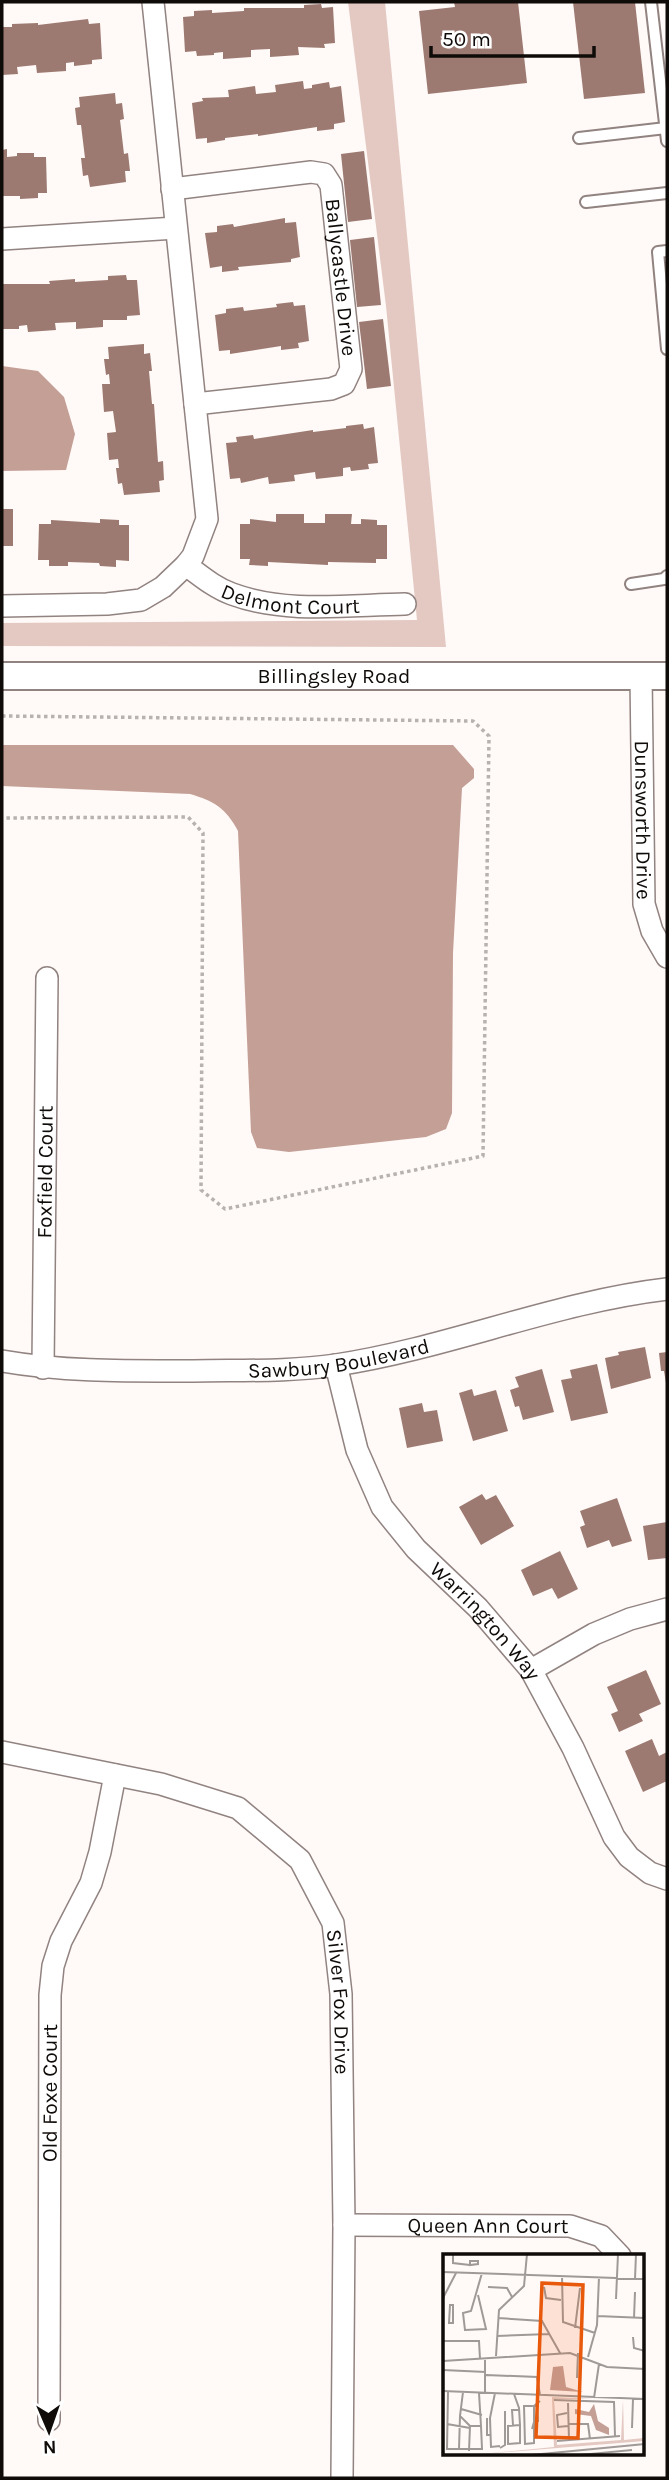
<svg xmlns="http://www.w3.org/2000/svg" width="669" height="2480" viewBox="0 0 669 2480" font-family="Karla,sans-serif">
	<rect width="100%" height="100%" fill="#fff9f7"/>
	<path fill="#e3c9c2" d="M348,2h37l61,645 -444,-1v-23l415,-3 -31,-314z"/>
	<g fill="#c49f96">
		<path d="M2,366l36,5 26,26 11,37 -9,36 -64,1z"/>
		<path d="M2,745h451l21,24v9l-12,10 -9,165 -1,160 -6,16 -20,8 -137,15 -32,-4 -6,-16 -13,-301c-12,-23 -24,-30 -48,-37l-188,-8z"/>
	</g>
	<g fill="#9d7a71">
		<path d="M454,2h64l9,81 -99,11 -9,-83 36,-4z"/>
		<path d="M573,2h62l10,91 -61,6z"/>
		<path d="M321,4l1,4 11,-1 2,36 -11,1 1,4 -27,-1 1,8 -29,2v-8l-19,1v7l-28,2v-7l-9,1v2l-17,1 -1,-5 -11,1 -2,-35 11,-1v-5l18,-1v3l32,-2v-3h60v-3z"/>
		<path d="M88,19l1,5 11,-1 2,36 -10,1v4l-18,2v-4l-8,1v8l-29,2 -1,-8 -19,2 1,7 -16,1v-48h10v-3l26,-1v2z"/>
		<path d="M303,81l1,8 8,-1v-3l17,-3 1,6 11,-2 4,36 -11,2v5l-17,2v-4l-59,9v-2l-33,4v2l-18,3v-5l-11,1 -4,-36 11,-2 -1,-3 27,-1 -1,-7 27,-4 1,8 20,-2 -1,-7z"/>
		<path d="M115,93l1,11 6,-1 2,16 -4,1 4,34 4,-1 2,18h-5l1,11 -36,5 -2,-12 -5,1 -2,-18h4l-4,-33h-4l-2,-17 5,-1 -1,-10z"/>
		<path d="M7,149v8l10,-1v-3h17v4h12l1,36h-9v5l-18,1v-3h-18v-46z"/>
		<path d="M364,151l8,68 -24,3 -7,-68z"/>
		<path d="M285,218v5l11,-1 4,35 -9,2v3l-53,5 1,3 -17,2v-6l-12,2 -5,-35 12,-1v-6l16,-2 1,3z"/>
		<path d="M374,237l7,68 -24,2 -7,-67z"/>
		<path d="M126,275l1,5h10l3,35 -13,1v4h-24v7l-27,2v-7l-21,1 1,7 -28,2 -1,-7 -8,1v3h-17v-45h48l-1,-3 26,-2v3l33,-2v-4z"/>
		<path d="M293,302l1,4 11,-1 4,36 -11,2 1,5 -18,2v-4l-51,8v-4l-11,1 -4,-36 11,-2v-4l17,-2 1,4 33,-4 -1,-3z"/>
		<path d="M383,319l8,67 -24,3 -8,-67z"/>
		<path d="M144,344v10l6,-1 2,18h-3l3,33h2l4,58 5,-1 1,19 -5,1 1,11 -36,3 -2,-12 -4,1 -2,-16h3l-1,-9 -9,1 -2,-27 9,-1 -3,-21 -9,1 -2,-28h8l-1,-10 -3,1 -2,-16h5l-1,-12z"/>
		<path d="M363,424l1,5 10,-2 4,36 -10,1 1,5 -18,2 -1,-4 -7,1v8l-27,3 -1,-7 -21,3 1,6 -26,3 -1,-7 -27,6 -1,-5 -10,1 -4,-36 11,-1 -1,-5 17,-2 1,4 59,-9v2l33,-4v-2z"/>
		<rect x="2" y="509" width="11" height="37"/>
		<path d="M276,514h28v9h21v-9h27l-1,10h10v-5l16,1v5h10v34h-11v4l-48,-1v3l-60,-3v4l-19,-1 1,-6h-10v-35h10v-5l26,3z"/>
		<path d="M100,519l19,1v5h10v36l-13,-1v7l-16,-1 -1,-3 -31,-1v4h-19v-6h-11l1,-36h12v-4l49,3z"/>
		<path d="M645,1347l6,31 -40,11 -6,-31 14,-3 -1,-3z"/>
		<path d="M667,1352v31h-1l-2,-12h-3l-2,-18z"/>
		<path d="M597,1364l11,49 -37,8 -10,-41 11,-2 -2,-8z"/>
		<path d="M542,1369l12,43 -31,8 -4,-14 -4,1 -5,-17 9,-3 -4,-10z"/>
		<path d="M472,1389l2,7 22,-6 12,41 -35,10 -14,-48z"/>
		<path d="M422,1403l2,9 13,-2 6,31 -36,7 -8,-40z"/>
		<path d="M482,1494l4,6 10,-5 18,31 -33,19 -22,-38z"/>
		<path d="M617,1498l15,43 -20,6 -3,-7 -22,8 -7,-21 5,-2 -5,-14z"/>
		<path d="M667,1522v36l-19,2 -5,-34z"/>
		<path d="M560,1551l18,38 -20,10 -6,-11 -19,8 -12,-26z"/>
		<path d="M646,1670l15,34 -22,10 4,7 -24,11 -8,-18 7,-3 -11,-24z"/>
		<path d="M652,1739l7,17 8,-4v29l-24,11 -18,-41z"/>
	</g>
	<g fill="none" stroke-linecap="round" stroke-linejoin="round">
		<g stroke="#918380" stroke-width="14">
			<g id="service">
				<path d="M651,2l16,139"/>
				<path d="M579,138l87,-10"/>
				<path d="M586,202l81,-9"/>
				<path d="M667,251l-9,1 9,97"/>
				<path d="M631,584l33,-5 3,-3"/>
			</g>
		</g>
		<g stroke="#918380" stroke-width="24">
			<g id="minor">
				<path id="s1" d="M172,189l139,-17 13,2 7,11 20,184 -7,15 -13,5 -136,15"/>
				<path d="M2,239l174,-11"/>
				<path id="s2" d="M186,565c15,11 29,23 46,29 54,20 116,11 173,10"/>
				<path d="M2,606l105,-2 34,-4 22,-13 23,-22 7,-9 14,-37 -54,-517"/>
				<path id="s3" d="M641,676l3,228 8,27 15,26"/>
				<path id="s4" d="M2,1361c63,11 127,10 191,10 47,-1 96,1 143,-6 112,-17 219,-63 331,-76"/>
				<path id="s5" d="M336,1365l21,85 25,57 34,42 62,59 53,62 42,78 41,89 15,20 21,16 17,6"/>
				<path id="s6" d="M43,1368l4,-390"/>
				<path d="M531,1670l63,-36 36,-15 37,-10"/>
				<path id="s7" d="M2,1752l159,32 77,24 62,52 33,63 8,71 3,231 -2,253"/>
				<path id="s8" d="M344,2225l226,1 31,10 19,20"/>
				<path id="s9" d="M49,2420l1,-425 3,-29 8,-25 30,-58 9,-31 15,-77"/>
			</g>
		</g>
		<g stroke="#918380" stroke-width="30">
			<g id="tertiary">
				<path id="s10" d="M2,676h665"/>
			</g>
		</g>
		<path stroke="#b7b1af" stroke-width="3.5" stroke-dasharray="3.5 3.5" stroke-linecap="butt" d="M2,716l471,5 16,15 -6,420 -258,53 -24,-19 2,-357 -15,-16 -186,1"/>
		<use href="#service" stroke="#fff" stroke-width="10"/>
		<use href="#minor" stroke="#fff" stroke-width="21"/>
		<use href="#tertiary" stroke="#fff" stroke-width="26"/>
	</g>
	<g text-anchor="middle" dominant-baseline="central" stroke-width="5" stroke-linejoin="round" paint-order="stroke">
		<g font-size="21" fill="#0f0b09" stroke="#fff">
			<text stroke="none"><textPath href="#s1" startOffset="259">Ballycastle Drive</textPath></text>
			<text stroke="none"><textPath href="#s2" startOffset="114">Delmont Court</textPath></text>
			<text stroke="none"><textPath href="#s10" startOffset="332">Billingsley Road</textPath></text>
			<text stroke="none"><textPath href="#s3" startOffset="144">Dunsworth Drive</textPath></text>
			<text stroke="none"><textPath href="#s6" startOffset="196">Foxfield Court</textPath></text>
			<text stroke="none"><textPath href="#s4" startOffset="338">Sawbury Boulevard</textPath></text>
			<text stroke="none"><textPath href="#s5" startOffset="304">Warrington Way</textPath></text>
			<text stroke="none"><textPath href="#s7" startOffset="474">Silver Fox Drive</textPath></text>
			<text stroke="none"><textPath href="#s9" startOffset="327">Old Foxe Court</textPath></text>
			<text stroke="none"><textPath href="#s8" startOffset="144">Queen Ann Court</textPath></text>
		</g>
	</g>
	<g transform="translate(443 2254)">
		<rect width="201" height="201" fill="#fff9f7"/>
		<path d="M109,143l40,2h-38l3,46 64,-5 2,-40 1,40 20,-2v3l-174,14 84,-8z" fill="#e3c9c2"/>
		<path d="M120,112l3,21 17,5 -33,-2 3,-23zM151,150l4,17 11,7v7l-13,-5 -5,-14 -16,-2v-5l14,3z" fill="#c49f96"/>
		<path fill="none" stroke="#9f9a98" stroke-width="2" d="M10,0v9l17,2M27,7h8v3l-8,1zM0,18l202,7M119,22l1,46 32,11M192,25l1,-25M45,33l19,1 5,9M101,33l2,11 15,2M35,41l8,34 -21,1 -2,-17 8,-2 11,-38M0,44l13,-25M173,45l2,-45M7,51h3v18h-4zM154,62l48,2M55,64l44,3 18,32M191,64l1,-26M132,74l5,-40M54,82l52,-2M190,83l1,11 11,3M0,87h36l1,18M53,102l3,-46 25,-24 3,-32M145,103l9,-32 2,-48M0,107l127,-8 37,14 38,2M0,116l43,2M43,121l51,2 3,18M134,124l1,-25M0,137l202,8M5,138l-1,57h12l1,-33M20,138l-3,24 10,10 -1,25M42,139v-35M52,139l-5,25 1,29 9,-1M71,140l5,14 1,17v18l-12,1v-18l12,-1M151,144l5,-34M111,146l60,2 1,34M125,149l1,37M18,155l21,6M124,159l-10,2 1,12 10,-1M44,164v17h4M4,170l23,4M125,170h20l2,15M70,171l-1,-15h7M27,172h11l-2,-33M189,174l1,-29M89,175l2,-7 4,-1 -1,-15h-13l1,38 9,-1v-37l6,-5M114,187l63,-5M57,194l5,-3v-34M16,195h23l-1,-23M88,201l114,-11M137,201l52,-5"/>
		<path fill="#e8590c" fill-opacity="0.15" stroke="#e8590c" stroke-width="3.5" d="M99,29l41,2 -5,153 -42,-1z"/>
		<rect width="201" height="201" fill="none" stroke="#0f0b09" stroke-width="3.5"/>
	</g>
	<rect width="669" height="2480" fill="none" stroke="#0f0b09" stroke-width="7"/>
	<g transform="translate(49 2431) rotate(178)" stroke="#ffffff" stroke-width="5" paint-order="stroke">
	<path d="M0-5L12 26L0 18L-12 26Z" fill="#0f0b09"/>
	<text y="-10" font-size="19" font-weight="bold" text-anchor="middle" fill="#0f0b09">N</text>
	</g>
	<path d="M431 46v10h163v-10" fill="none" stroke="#0f0b09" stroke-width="3.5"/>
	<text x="442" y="46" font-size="21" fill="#0f0b09" stroke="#ffffff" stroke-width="5" paint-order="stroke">50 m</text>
</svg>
